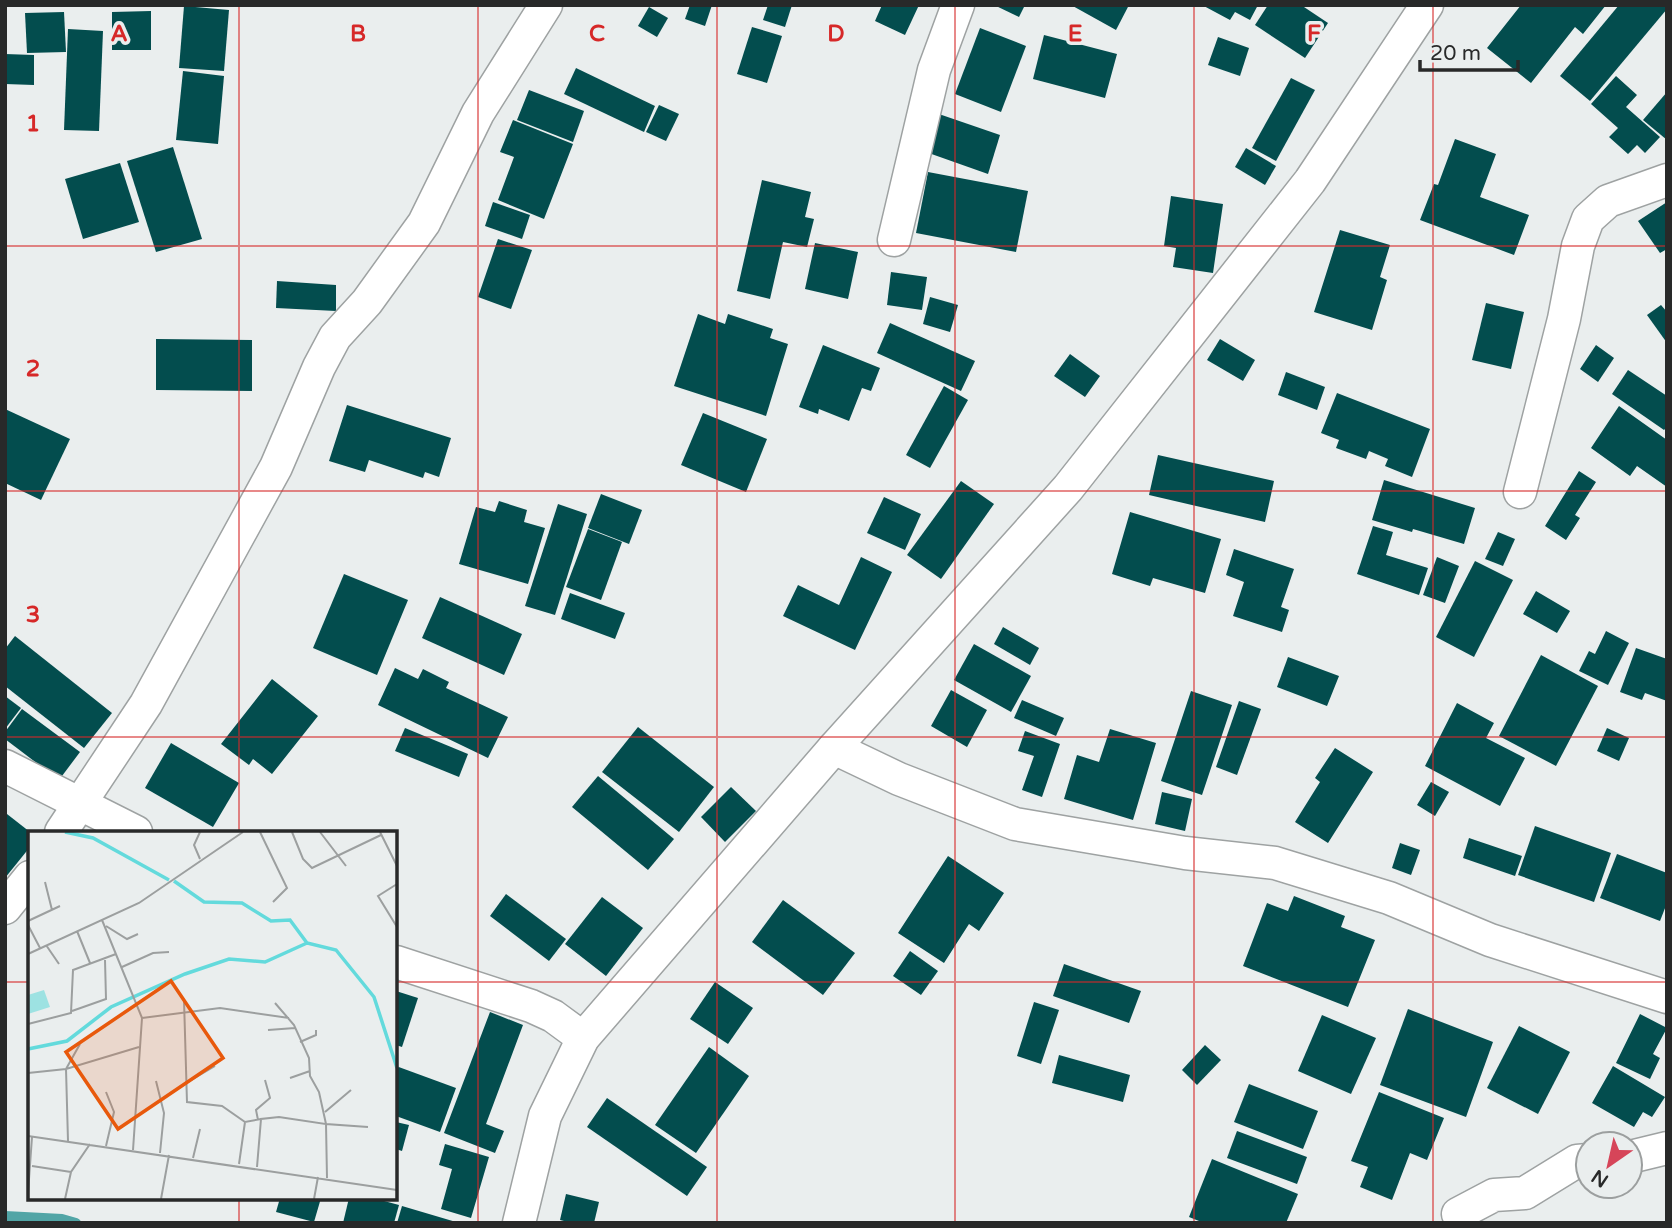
<svg xmlns="http://www.w3.org/2000/svg" width="1672" height="1228" viewBox="0 0 1672 1228" font-family="'Varela Round',sans-serif">
	<rect width="100%" height="100%" fill="#eaeeee"/>
	<g fill="none" stroke-linecap="round" stroke-linejoin="round">
		<path stroke="#51a5a6" stroke-width="10" d="M5,1216l57,3 14,4"/>
	</g>
	<g fill="#034d4e">
		<path d="M690,5h22l-7,21 -20,-7z"/>
		<path d="M768,5h24l-7,22 -22,-7z"/>
		<path d="M882,5h37l-14,30 -30,-14z"/>
		<path d="M994,5h31l-6,12z"/>
		<path d="M1071,5h58l-13,25z"/>
		<path d="M1202,5h56l-8,15 -15,-8 -5,8z"/>
		<path d="M1268,5h33l27,18 -23,35 -50,-33z"/>
		<path d="M1521,5h85l-23,29 -8,-7 -44,56 -44,-35z"/>
		<path d="M1619,5h48v4l-77,92 -30,-25z"/>
		<path d="M184,6l45,4 -5,61 -45,-3z"/>
		<path d="M649,7l19,11 -11,19 -19,-11z"/>
		<path d="M151,11v39h-39v-38z"/>
		<path d="M64,12l2,40 -39,1 -2,-40z"/>
		<path d="M752,27l30,9 -15,47 -30,-9z"/>
		<path d="M980,28l46,18 -25,66 -46,-18z"/>
		<path d="M68,29l35,2 -4,100 -35,-1z"/>
		<path d="M1044,35l73,19 -12,44 -72,-19z"/>
		<path d="M1218,37l31,11 -9,28 -32,-11z"/>
		<path d="M5,54l29,1v30l-29,-1z"/>
		<path d="M576,68l79,38 -11,26 -80,-38z"/>
		<path d="M183,71l41,5 -6,68 -42,-4z"/>
		<path d="M1616,76l21,19 -11,12 34,30 -15,16 -8,-8 -9,9 -19,-17 9,-9 -27,-24z"/>
		<path d="M1291,78l24,12 -39,71 -24,-13z"/>
		<path d="M529,90l55,21 -11,31 -56,-22z"/>
		<path d="M1667,92v48l-24,-20z"/>
		<path d="M659,105l20,9 -13,27 -20,-9z"/>
		<path d="M936,113l64,22 -12,39 -65,-23z"/>
		<path d="M513,120l60,24 -29,75 -46,-19 16,-43 -14,-5z"/>
		<path d="M1455,139l41,15 -16,43 49,18 -15,40 -94,-35 14,-36 4,1z"/>
		<path d="M173,147l29,92 -46,13 -29,-91z"/>
		<path d="M1246,148l30,18 -11,19 -30,-18z"/>
		<path d="M120,163l19,59 -56,17 -18,-60z"/>
		<path d="M928,172l100,19 -12,61 -100,-19z"/>
		<path d="M762,180l49,12 -6,25 9,2 -7,28 -24,-5 -13,57 -33,-8z"/>
		<path d="M1171,196l52,8 -10,69 -40,-6 3,-19 -12,-2z"/>
		<path d="M493,202l37,13 -8,24 -37,-13z"/>
		<path d="M1667,202v47l-7,4 -22,-32z"/>
		<path d="M1340,230l50,15 -10,32 7,3 -15,50 -58,-18z"/>
		<path d="M498,239l34,11 -21,59 -33,-12z"/>
		<path d="M815,243l43,9 -10,47 -43,-10z"/>
		<path d="M891,272l36,5 -5,33 -35,-5z"/>
		<path d="M277,281l59,4v26l-60,-3z"/>
		<path d="M930,297l28,8 -8,27 -27,-8z"/>
		<path d="M1486,303l38,9 -13,57 -39,-9z"/>
		<path d="M1661,305l6,7v31l-20,-28z"/>
		<path d="M698,314l27,10 3,-10 45,15 -3,9 18,6 -22,72 -92,-30z"/>
		<path d="M890,323l85,38 -14,30 -84,-38z"/>
		<path d="M156,339l96,1v51l-96,-1z"/>
		<path d="M1220,339l35,21 -12,21 -36,-21z"/>
		<path d="M823,345l57,23 -9,23 -9,-3 -13,33 -30,-12 -1,5 -19,-7z"/>
		<path d="M1596,345l18,13 -16,24 -18,-13z"/>
		<path d="M1070,354l30,22 -15,21 -31,-21z"/>
		<path d="M1628,370l39,26v31l-3,3 -52,-36z"/>
		<path d="M1286,372l39,15 -8,23 -39,-15z"/>
		<path d="M944,386l24,14 -38,68 -24,-13z"/>
		<path d="M1337,393l93,36 -18,48 -27,-11 3,-7 -19,-8 -3,8 -30,-11 3,-8 -18,-7z"/>
		<path d="M347,405l104,33 -12,39 -14,-5 -2,6 -54,-18 -4,12 -36,-11z"/>
		<path d="M1619,406l48,34v47l-30,-21 -7,10 -39,-28z"/>
		<path d="M5,409l65,30 -29,61 -36,-17z"/>
		<path d="M703,413l64,26 -21,53 -65,-27z"/>
		<path d="M1158,455l116,26 -9,41 -116,-27z"/>
		<path d="M1579,471l17,11 -21,33 5,3 -14,22 -21,-14z"/>
		<path d="M1384,480l91,28 -11,36 -51,-15 -1,3 -40,-12z"/>
		<path d="M961,481l33,23 -53,75 -34,-24z"/>
		<path d="M601,494l41,16 -13,34 -41,-16z"/>
		<path d="M884,497l37,17 -16,36 -38,-17z"/>
		<path d="M499,501l28,9 -3,12 21,6 -17,56 -69,-20 17,-57 19,5z"/>
		<path d="M558,504l29,10 -32,101 -30,-9z"/>
		<path d="M1130,512l91,27 -16,54 -52,-15 -3,8 -38,-12z"/>
		<path d="M1373,526l20,6 -7,23 42,13 -9,27 -62,-21z"/>
		<path d="M588,529l34,13 -21,58 -35,-13z"/>
		<path d="M1498,532l17,7 -12,27 -18,-7z"/>
		<path d="M1234,549l60,20 -13,38 8,3 -7,22 -49,-16 11,-34 -18,-7z"/>
		<path d="M861,557l31,15 -37,78 -72,-34 15,-31 41,20z"/>
		<path d="M1437,557l22,9 -14,37 -22,-8z"/>
		<path d="M1475,561l38,19 -39,77 -38,-20z"/>
		<path d="M344,574l64,26 -31,75 -64,-27z"/>
		<path d="M1536,591l34,20 -13,22 -34,-19z"/>
		<path d="M570,593l55,20 -10,26 -54,-20z"/>
		<path d="M440,597l82,37 -18,41 -82,-37z"/>
		<path d="M1003,627l36,21 -9,17 -36,-21z"/>
		<path d="M1606,631l23,12 -21,42 -29,-14 10,-20 6,3z"/>
		<path d="M15,636l97,77 -28,35 -79,-62v-37z"/>
		<path d="M974,644l57,32 -20,36 -57,-32z"/>
		<path d="M1636,648l31,11v42l-22,-8 -3,7 -22,-8z"/>
		<path d="M1541,655l57,31 -42,80 -57,-30z"/>
		<path d="M1288,657l51,19 -12,30 -50,-19z"/>
		<path d="M395,668l23,11 5,-10 26,13 -3,6 62,29 -20,41 -110,-53z"/>
		<path d="M272,679l46,37 -46,58 -19,-15 -4,6 -28,-21z"/>
		<path d="M951,690l36,20 -20,37 -36,-21z"/>
		<path d="M1191,691l41,14 -30,90 -41,-14z"/>
		<path d="M5,696l16,12 -16,21z"/>
		<path d="M1022,700l42,18 -8,18 -42,-18z"/>
		<path d="M1239,701l22,8 -24,66 -21,-8z"/>
		<path d="M1457,703l37,20 -8,15 39,20 -25,48 -75,-40z"/>
		<path d="M22,709l58,43 -21,28 -54,-41v-7z"/>
		<path d="M638,727l76,60 -35,45 -77,-60z"/>
		<path d="M405,728l63,26 -9,23 -64,-26z"/>
		<path d="M1607,728l22,10 -10,23 -22,-10z"/>
		<path d="M1110,729l46,14 -23,77 -69,-21 13,-44 22,7z"/>
		<path d="M1025,731l35,13 -18,53 -20,-7 12,-34 -16,-5z"/>
		<path d="M171,743l68,40 -26,44 -68,-39z"/>
		<path d="M1335,748l38,24 -45,71 -33,-21 25,-40 -5,-4z"/>
		<path d="M598,776l76,63 -26,31 -76,-63z"/>
		<path d="M1431,782l18,10 -14,24 -18,-11z"/>
		<path d="M731,787l25,24 -31,31 -24,-25z"/>
		<path d="M1162,792l30,7 -7,32 -30,-7z"/>
		<path d="M7,814l23,18v15l-25,31z"/>
		<path d="M1535,826l76,27 -17,49 -76,-27z"/>
		<path d="M1469,838l53,18 -7,20 -52,-18z"/>
		<path d="M1400,843l20,7 -9,25 -19,-7z"/>
		<path d="M1617,854l50,19v30l-7,18 -60,-23z"/>
		<path d="M948,856l56,37 -25,38 -10,-7 -25,39 -46,-30z"/>
		<path d="M506,894l60,45 -17,22 -59,-45z"/>
		<path d="M1294,896l51,20 -4,11 34,13 -27,67 -105,-41 24,-63 21,8z"/>
		<path d="M602,897l41,31 -37,48 -41,-32z"/>
		<path d="M783,900l72,53 -32,42 -71,-53z"/>
		<path d="M910,951l28,20 -17,24 -28,-19z"/>
		<path d="M1064,964l77,27 -12,32 -76,-27z"/>
		<path d="M715,982l38,26 -25,36 -38,-25z"/>
		<path d="M396,991l22,7 -16,49 -6,-2z"/>
		<path d="M1034,1002l25,8 -18,54 -24,-8z"/>
		<path d="M1408,1009l85,33 -27,75 -86,-32z"/>
		<path d="M490,1012l33,13 -37,99 18,7 -9,22 -51,-20z"/>
		<path d="M1640,1014l27,14 -14,26 7,4 -10,21 -34,-16z"/>
		<path d="M1322,1015l54,23 -25,56 -53,-23z"/>
		<path d="M1519,1026l51,26 -32,62 -51,-26z"/>
		<path d="M1205,1045l16,15 -24,25 -15,-15z"/>
		<path d="M709,1047l40,29 -53,77 -41,-28z"/>
		<path d="M1059,1055l71,20 -7,27 -71,-19z"/>
		<path d="M396,1066l60,22 -16,44 -44,-16z"/>
		<path d="M1613,1066l52,31 -13,20 -9,-5 -9,15 -42,-24z"/>
		<path d="M1249,1084l69,27 -15,38 -69,-27z"/>
		<path d="M1379,1092l65,26 -17,42 -17,-7 -18,47 -32,-13 8,-20 -17,-6z"/>
		<path d="M607,1098l100,69 -20,29 -100,-69z"/>
		<path d="M396,1122l13,3 -7,26 -6,-2z"/>
		<path d="M1237,1131l70,26 -10,27 -70,-26z"/>
		<path d="M445,1144l44,13 -18,61 -30,-9 11,-40 -13,-4z"/>
		<path d="M1212,1159l86,35 -12,29h-82l-15,-6z"/>
		<path d="M566,1194l33,8 -5,21h-22l-12,-3z"/>
		<path d="M280,1198h41l-7,24 -38,-10z"/>
		<path d="M349,1198h24l26,7 -5,18h-51z"/>
		<path d="M402,1206l54,16v1h-59z"/>
	</g>
	<g fill="none" stroke-linecap="round" stroke-linejoin="round">
		<g stroke="#9ea2a2" stroke-width="35">
			<g id="minor">
				<path d="M894,240l40,-170 24,-65"/>
				<path d="M1520,492l44,-173 14,-73 10,-27 20,-18 59,-21"/>
				<path d="M834,748l65,31 116,45 170,29 90,10 114,35 101,42 177,57"/>
				<path d="M5,766l131,66"/>
				<path d="M61,832l85,-128 130,-237 43,-100 16,-30 32,-35 57,-79 54,-110 68,-108"/>
				<path d="M5,908l25,-31"/>
				<path d="M396,962l135,44 22,10 30,22"/>
				<path d="M1630,1157l37,-9"/>
				<path d="M1458,1214l36,-19 31,-2 52,-32 11,-1"/>
				<path d="M519,1223l26,-107 38,-78 251,-290 234,-260 242,-307 117,-176"/>
			</g>
		</g>
		<use href="#minor" stroke="#fff" stroke-width="32"/>
	</g>
	<path fill="none" stroke="#d62828" stroke-width="2" stroke-opacity="0.55" d="M239,5v827M478,5v1218M717,5v1218M955,5v1218M1194,5v1218M1433,5v1218M5,246h1662M5,491h1662M5,737h1662M5,982h25M396,982h1271M239,1198v25"/>
	<g transform="translate(28 831)">
		<rect width="369" height="369" fill="#eaeeee"/>
		<path d="M16,159l6,17 -22,7v-19z" fill="#9de2e2"/>
		<path fill="none" stroke="#63dadc" stroke-width="3.5" d="M37,1l28,6 76,42M146,50l30,21 38,1 29,18 19,-1 17,23 29,7 38,47 23,71M0,218l39,-8 44,-34 74,-33 44,-15 36,3 42,-19"/>
		<path fill="none" stroke="#9c9f9f" stroke-width="2" d="M232,1l27,56 -14,14M264,1l11,27 9,9 69,-33M292,1l26,34M352,1l17,34M172,28l-6,-14 6,-13M17,51l7,28M369,53l-19,12 19,31M74,89l40,98 -9,132M0,90l32,-15M0,94l12,23M78,95l21,13 11,-5M49,100l13,32M18,114l13,19M0,123l111,-51 104,-71M94,136l31,-14 16,-1M156,169l3,102 35,4 23,16 16,-3M247,172l19,22 15,33 1,18 9,16 7,32 42,3M44,180l34,-12 -1,-39M114,187l78,-10 69,10M0,193l43,-11 2,-43 43,-16M240,199l27,-2M272,211l16,-7v-5M0,242l38,-4 73,-22M262,247l20,-7M128,250l8,32 -4,40M160,251l27,-16M297,281l26,-22M230,289l-2,-10 14,-12 -5,-18M0,305l369,54M40,310l-2,-72 14,-25M78,315l8,-34 -8,-20M165,327l7,-29M211,333l6,-42M4,335l39,6M229,336l4,-48 18,-2 47,7 1,54M0,362l4,-56M37,368l6,-27 19,-28M133,368l8,-44M286,368l4,-22"/>
		<path fill="#e8590c" fill-opacity="0.15" stroke="#e8590c" stroke-width="3.5" d="M143,150l52,77 -105,71 -52,-77z"/>
		<rect width="369" height="369" fill="none" stroke="#282929" stroke-width="3.5"/>
	</g>
	<g font-size="23" text-anchor="middle" font-weight="bold" fill="#d62828" stroke="#eaeeee" stroke-width="7" stroke-linejoin="round" paint-order="stroke">
		<text x="119" y="41">A</text>
		<text x="358" y="41">B</text>
		<text x="597" y="41">C</text>
		<text x="836" y="41">D</text>
		<text x="1075" y="41">E</text>
		<text x="1314" y="41">F</text>
		<text x="33" y="131">1</text>
		<text x="33" y="376">2</text>
		<text x="33" y="622">3</text>
	</g>
	<rect width="1672" height="1228" fill="none" stroke="#282929" stroke-width="14"/>
	<g transform="translate(1609 1165) rotate(214)"><circle r="33" fill="#eaeeee" stroke="#9c9f9f" stroke-width="2"/>
	<path d="M0-5L12 26L0 18L-12 26Z" fill="#d64559"/>
	<text y="-10" font-size="19" font-weight="bold" text-anchor="middle" fill="#282929">N</text>
	</g>
	<path d="M1420 60v10h98v-10" fill="none" stroke="#282929" stroke-width="3.5"/>
	<text x="1430" y="60" font-size="21" fill="#282929" stroke="#eaeeee" stroke-width="5" paint-order="stroke">20 m</text>
</svg>
